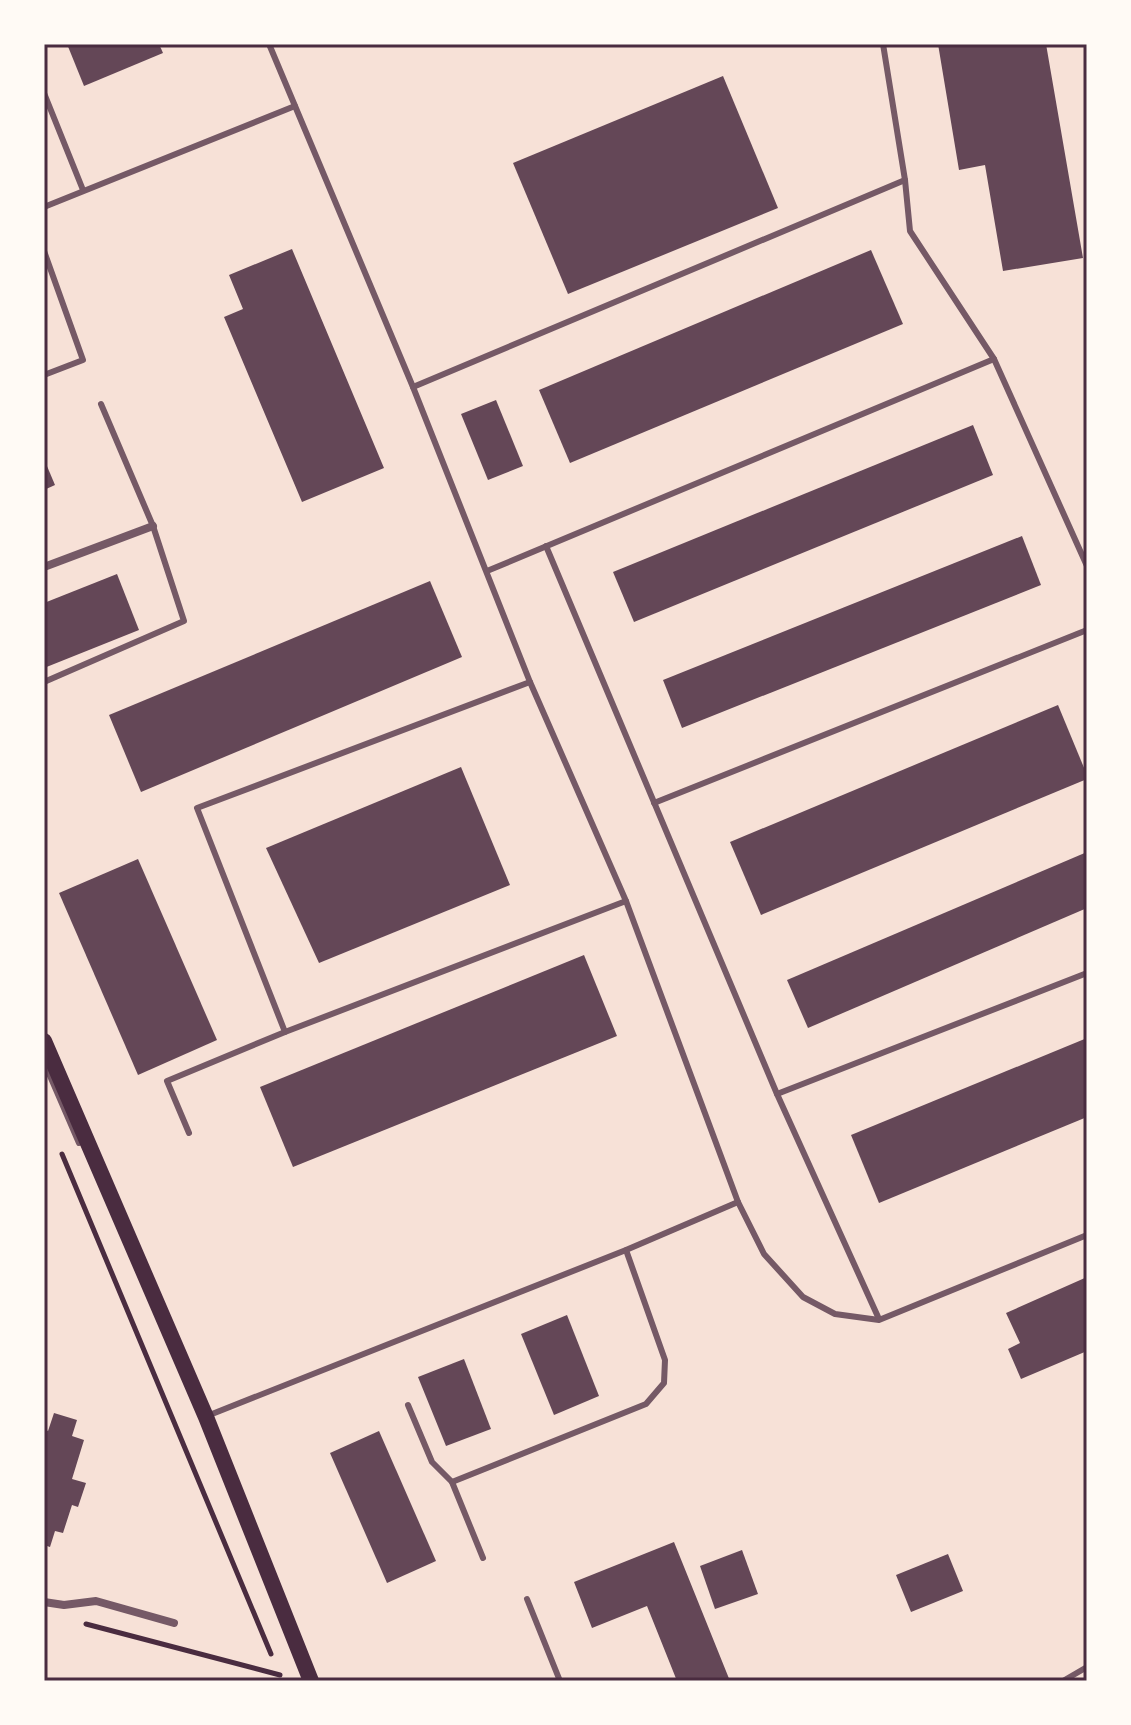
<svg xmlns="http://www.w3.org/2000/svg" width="1131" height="1725" viewBox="0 0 1131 1725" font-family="'PT Sans Narrow',sans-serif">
	<rect width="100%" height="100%" fill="#f7e1d7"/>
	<g fill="#644757">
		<path d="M67,44h92l4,9 -79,33z"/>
		<path d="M938,44h108l37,214 -80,13 -18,-106 -26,5z"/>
		<path d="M723,76l55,132 -210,86 -55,-131z"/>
		<path d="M292,249l92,219 -82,34 -78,-185 19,-8 -14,-34z"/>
		<path d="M871,250l32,74 -333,139 -31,-73z"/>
		<path d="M496,400l27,66 -35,14 -27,-66z"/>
		<path d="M973,425l20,50 -359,147 -21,-50z"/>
		<path d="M44,459l11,26 -11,5z"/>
		<path d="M1022,536l19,49 -359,143 -19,-48z"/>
		<path d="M117,574l22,56 -95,38v-65z"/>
		<path d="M430,581l32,76 -321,135 -32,-77z"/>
		<path d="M1058,705l29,70v4l-326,136 -31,-73z"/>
		<path d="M461,767l49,118 -191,78 -53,-115z"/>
		<path d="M1087,852v56l-279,120 -21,-48z"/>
		<path d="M138,859l79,181 -79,35 -79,-182z"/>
		<path d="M584,955l33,81 -324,131 -33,-80z"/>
		<path d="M1087,1038v79l-208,86 -28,-68z"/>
		<path d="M1087,1277v74l-66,28 -13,-30 12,-6 -14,-30z"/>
		<path d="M567,1315l32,81 -45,19 -33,-81z"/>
		<path d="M464,1359l27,70 -45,17 -28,-69z"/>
		<path d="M54,1413l23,7 -5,16 12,4 -12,39 14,4 -8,24 -6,-2 -9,28 -8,-2 -5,16 -6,-2v-116l4,2z"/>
		<path d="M379,1431l57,130 -49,22 -57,-130z"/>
		<path d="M674,1542l56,139h-53l-30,-75 -55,22 -18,-46z"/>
		<path d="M742,1550l16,44 -43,15 -15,-43z"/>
		<path d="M948,1554l15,37 -52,21 -15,-37z"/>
	</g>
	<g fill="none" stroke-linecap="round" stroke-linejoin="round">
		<g stroke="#4a2c40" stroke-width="5">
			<path d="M62,1154l209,500"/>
			<path d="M86,1624l194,51"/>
		</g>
		<g stroke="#755966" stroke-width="6">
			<path d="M269,44l144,343 117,295 96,219 112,301 26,52 39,43 32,17 44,6 208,-85"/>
			<path d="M883,44l22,136 5,51 84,128 93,207"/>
			<path d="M44,93l39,97"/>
			<path d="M44,207l251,-101"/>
			<path d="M44,251l39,109 -39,15"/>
			<path d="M413,387l492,-207"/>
			<path d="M546,546l231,548"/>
			<path d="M487,571l507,-212"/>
			<path d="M44,682l140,-61 -31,-95 -52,-122"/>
			<path d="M530,682l-333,126 88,224 341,-131"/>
			<path d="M654,803l433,-173"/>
			<path d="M44,1062l35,81"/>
			<path d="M189,1133l-22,-52 118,-49"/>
			<path d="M879,1319l-102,-225 310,-121"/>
			<path d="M408,1405l24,57 20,20"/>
			<path d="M207,1416l419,-166 112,-48"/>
			<path d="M483,1558l-31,-76 194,-78 18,-21 1,-23 -39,-110"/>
			<path d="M527,1599l33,82"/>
			<path d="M1063,1681l24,-14"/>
		</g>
		<g stroke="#755966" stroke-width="8">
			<path d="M44,567l109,-41"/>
			<path d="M44,1602l20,3 32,-4 78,22"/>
		</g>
		<path stroke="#4a2c40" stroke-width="16" d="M44,1041l162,376 105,264"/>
	</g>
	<rect width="1131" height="1725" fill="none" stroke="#fffaf5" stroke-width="92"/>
	<rect x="46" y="46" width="1039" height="1633" fill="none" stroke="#4a2c40" stroke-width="3"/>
</svg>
